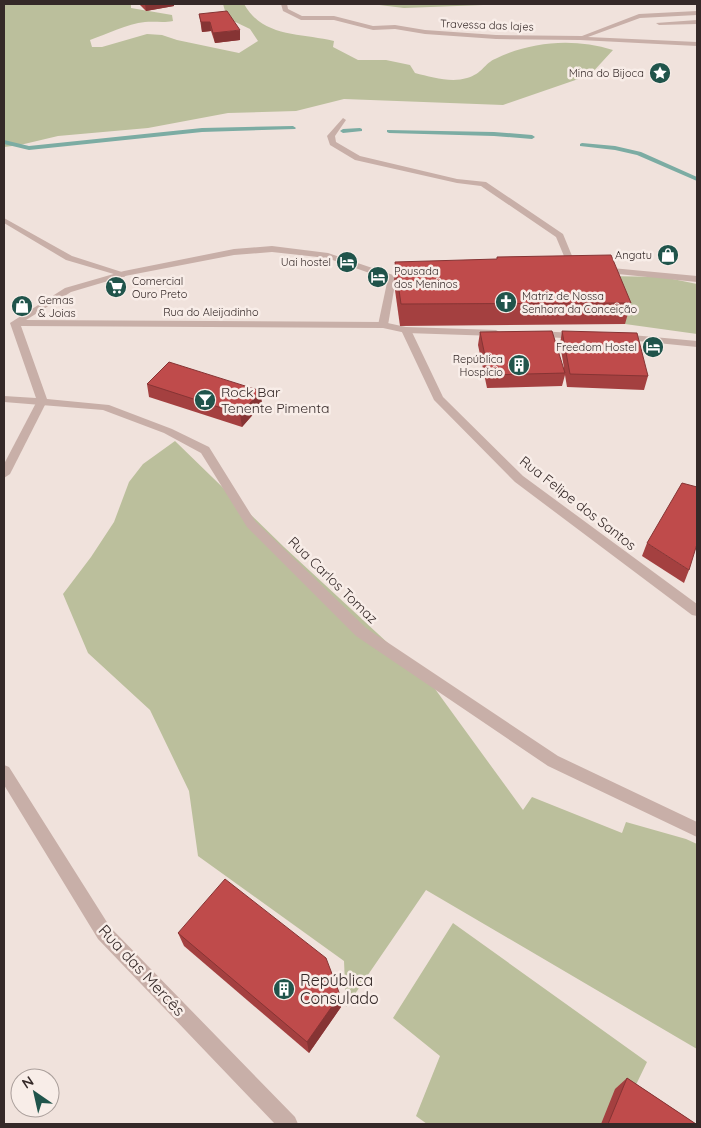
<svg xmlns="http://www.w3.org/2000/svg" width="701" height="1128" viewBox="0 0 701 1128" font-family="Quicksand,sans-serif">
	<rect width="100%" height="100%" fill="#f0e2dc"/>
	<g fill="#bbbf9c">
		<path d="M4,4h127v4l41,7 1,6c-10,2 -18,0 -28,1 -18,2 -38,12 -55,18l2,7h10l45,-13 15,1 15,5 62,13 19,-12 -8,-12 -23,-11 -4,-14h21c19,34 57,29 90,37l-1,6 25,13h28l24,5 5,8c16,4 36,10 52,5 15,-4 18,-15 28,-19 37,-18 79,-21 118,-9l-23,25 -87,30 -159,-6 -48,12 -68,2 -80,15 -90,8 -38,9 -16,2z"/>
		<path d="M371,4h140l-107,4z"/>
		<path d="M606,276l57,1 34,7v50l-72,-10z"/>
		<path d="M175,441l109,106 146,135 93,128 9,-13 90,36 4,-11 60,17 11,5v205l-271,-159 -80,117 -2,-46 -146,-105 -9,-65 -39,-81 -62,-57 -25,-59 28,-37 23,-35 15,-40 14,-18z"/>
		<path d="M453,923l194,139 -30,62h-190l-11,-8 24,-60 -47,-38z"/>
	</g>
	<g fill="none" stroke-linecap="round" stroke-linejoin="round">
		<g fill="#7caca3" fill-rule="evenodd">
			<path d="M293,126l3,2 -1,1 -93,3 -173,18 -25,-6v-4l25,6 173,-18z"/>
			<path d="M360,128l2,1v2l-19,2 -3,-2 3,-2z"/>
			<path d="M387,130l107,2 38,3 3,2 -3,2 -38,-3 -105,-3 -2,-1z"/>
			<path d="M582,143l33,3 26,6 56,25v4l-60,-26 -22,-5 -35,-4v-2z"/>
		</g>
		<g fill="#c8afa8" fill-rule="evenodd">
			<path d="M281,4h6l1,5 14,7h32l39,10 22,-1 30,5 71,5 86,1 57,-22 58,-3v4l-57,3 -52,19 109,5v4l-117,-6 -84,-1 -71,-5 -30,-5 -22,1 -39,-10h-33l-18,-9z"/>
			<path d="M697,20v4l-38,1 -3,-2z"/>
			<path d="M392,275l4,3 -8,47 -5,3 -5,-3 10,-47z"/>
		</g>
		<g fill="#c8afa8" fill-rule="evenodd">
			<path d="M343,118l3,2 -11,16 1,6 24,14 97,23 29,3 77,52 14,34 -4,3 -4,-3 -13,-31 -75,-51 -24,-3 -102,-23 -25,-15 -3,-9z"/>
			<path d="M4,218l68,38 56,18 -4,3 -58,-17 -62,-37z"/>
			<path d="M406,327l5,3 32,67 80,79 174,128v12l-5,-1 -177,-133 -81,-82 -33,-70z"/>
			<path d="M42,398l5,3 -37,73 -6,4v-14l33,-63z"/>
			<path d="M4,765l5,2 101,160 185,190 3,7h-23l-177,-185 -94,-154z"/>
		</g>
		<g fill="#c8afa8" fill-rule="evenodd">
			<path d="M272,246l56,7 65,22 16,-1 4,3 -4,3 -17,1 -65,-23 -55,-6 -38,3 -109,21 -54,16 -45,28 357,2 23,5 90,3 5,3 -5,3 -90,-3 -23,-5 -362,-2 26,73 62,6 63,24 37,18 46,74 111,107 192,128 139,66v15l-149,-71 -192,-130 -109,-109 -46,-74 -37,-20 -61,-23 -99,-8v-6l32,2 -26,-75 55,-35 59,-17 110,-22z"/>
			<path d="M601,267l96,9v6l-99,-10 -1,-2z"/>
			<path d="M536,331l40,2 5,3 -5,3 -43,-3 -2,-2z"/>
			<path d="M621,334l76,7v6l-79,-8 -2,-2z"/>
		</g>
	</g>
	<g fill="#a44040">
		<path d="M139,4h35v2l-28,5z"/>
		<path d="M199,14l41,26 -25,3 -4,-12 -9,1z"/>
		<path d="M395,262l236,41 -6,21 -225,2 -6,-43z"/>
		<path d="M562,331l86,45 -4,14 -77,-3 -2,-12 -3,11 -75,2 -9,-43 2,-13 84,36 -4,-24z"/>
		<path d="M147,384l115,20 -20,23 -93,-30z"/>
		<path d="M647,543l42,27 -5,13 -42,-27z"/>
		<path d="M178,933l162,62 1,12 -32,46 -125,-107z"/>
		<path d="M627,1078l69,46h-95l14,-35z"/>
	</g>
	<g fill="#863434">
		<path d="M145,4h29v2l-28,5z"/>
		<path d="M201,22h9l1,9 -9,1z"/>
		<path d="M240,30v10l-25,3 -2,-10z"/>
		<path d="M261,391l1,13 -20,23 -2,-13z"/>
		<path d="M340,995l1,12 -32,46 -2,-11z"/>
	</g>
	<g fill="#bf4b4b" stroke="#863434">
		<path d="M227,11l13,19 -27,3 -3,-11h-9l-2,-8z"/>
		<path d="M611,255l20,48 -230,1 -6,-42 102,-3v-2z"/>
		<path d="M552,331l13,42 -76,2 -9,-43z"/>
		<path d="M562,331l75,2 11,43 -78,-2z"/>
		<path d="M169,362l92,29 -21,23 -93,-30z"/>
		<path d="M682,483l15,4v57l-8,26 -42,-27z"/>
		<path d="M225,879l101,79 14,37 -33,47 -129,-109z"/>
		<path d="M627,1078l69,46h-88z"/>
	</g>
	<defs>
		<g id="sight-disc" transform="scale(1.125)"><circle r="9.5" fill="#20544b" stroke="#f8ede8"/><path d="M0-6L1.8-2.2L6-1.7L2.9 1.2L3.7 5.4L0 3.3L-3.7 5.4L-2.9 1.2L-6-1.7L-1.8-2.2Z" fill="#fff"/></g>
		<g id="shop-disc" transform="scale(1.125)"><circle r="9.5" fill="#20544b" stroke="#f8ede8"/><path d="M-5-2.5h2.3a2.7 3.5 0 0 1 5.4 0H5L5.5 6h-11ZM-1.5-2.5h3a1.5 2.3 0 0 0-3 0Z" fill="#fff"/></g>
		<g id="hotel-disc" transform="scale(1.125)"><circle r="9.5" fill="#20544b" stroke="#f8ede8"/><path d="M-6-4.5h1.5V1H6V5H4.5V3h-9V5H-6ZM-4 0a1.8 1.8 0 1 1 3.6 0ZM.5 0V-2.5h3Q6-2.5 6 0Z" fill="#fff"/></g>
		<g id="supermarket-disc" transform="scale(1.125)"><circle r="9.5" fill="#20544b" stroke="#f8ede8"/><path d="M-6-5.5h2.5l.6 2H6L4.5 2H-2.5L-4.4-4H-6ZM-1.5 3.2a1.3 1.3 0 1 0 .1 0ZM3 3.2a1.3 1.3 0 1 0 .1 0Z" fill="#fff"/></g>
		<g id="church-disc" transform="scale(1.125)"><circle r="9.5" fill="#20544b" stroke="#f8ede8"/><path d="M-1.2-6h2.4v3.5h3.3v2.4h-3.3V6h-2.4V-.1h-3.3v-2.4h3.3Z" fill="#fff"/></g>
		<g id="building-disc" transform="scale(1.125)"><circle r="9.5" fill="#20544b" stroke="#f8ede8"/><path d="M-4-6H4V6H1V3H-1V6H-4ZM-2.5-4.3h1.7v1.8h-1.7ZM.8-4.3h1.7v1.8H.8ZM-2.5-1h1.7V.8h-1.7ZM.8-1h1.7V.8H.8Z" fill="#fff"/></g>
		<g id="bar-disc" transform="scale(1.125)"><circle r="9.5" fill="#20544b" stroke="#f8ede8"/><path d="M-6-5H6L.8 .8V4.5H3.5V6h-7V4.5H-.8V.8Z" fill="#fff"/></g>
	</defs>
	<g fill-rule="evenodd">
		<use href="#sight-disc" x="660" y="73"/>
		<use href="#shop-disc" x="668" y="255"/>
		<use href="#hotel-disc" x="347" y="262"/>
		<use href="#hotel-disc" x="378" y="277"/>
		<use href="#supermarket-disc" x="116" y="287"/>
		<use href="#church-disc" x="506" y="302"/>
		<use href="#shop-disc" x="22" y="306"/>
		<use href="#hotel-disc" x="653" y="347"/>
		<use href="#building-disc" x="519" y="365"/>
		<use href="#bar-disc" x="205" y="400"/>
		<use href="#building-disc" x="284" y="989"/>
	</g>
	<g text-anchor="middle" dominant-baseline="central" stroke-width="5" stroke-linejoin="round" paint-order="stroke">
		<g font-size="11" fill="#352928" stroke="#f8ede8">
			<text transform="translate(487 25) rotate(2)">Travessa das lajes</text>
			<text x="211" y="312">Rua do Aleijadinho</text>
		</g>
		<g font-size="11" fill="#352928" stroke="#f8ede8" text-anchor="end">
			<text x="644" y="73">Mina do Bijoca</text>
			<text x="652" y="255">Angatu</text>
			<text x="331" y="262">Uai hostel</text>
			<text x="394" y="271" text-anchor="start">Pousada<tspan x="394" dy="13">dos Meninos</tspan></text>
			<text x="132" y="281" text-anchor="start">Comercial<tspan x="132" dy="13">Ouro Preto</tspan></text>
			<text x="522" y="296" text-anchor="start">Matriz de Nossa<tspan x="522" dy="13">Senhora da Conceição</tspan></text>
			<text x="38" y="300" text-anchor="start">Gemas<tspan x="38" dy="13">&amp; Joias</tspan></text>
			<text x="637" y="347">Freedom Hostel</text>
			<text x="503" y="359">República<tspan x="503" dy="13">Hospício</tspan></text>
		</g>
		<g font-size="14" fill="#352928" stroke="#f8ede8" text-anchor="start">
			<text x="221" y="392">Rock Bar<tspan x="221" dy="16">Tenente Pimenta</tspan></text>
		</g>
		<g font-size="14" fill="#352928" stroke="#f8ede8">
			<text transform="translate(578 503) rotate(38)">Rua Felipe dos Santos</text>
			<text transform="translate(333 580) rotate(44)">Rua Carlos Tomaz</text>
		</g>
		<g font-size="16" fill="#352928" stroke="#f8ede8">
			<text transform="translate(142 970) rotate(47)">Rua das Mercês</text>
		</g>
		<g font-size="16" fill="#352928" stroke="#f8ede8" text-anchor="start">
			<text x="300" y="980">República<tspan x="300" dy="18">Consulado</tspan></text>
		</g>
	</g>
	<rect width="701" height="1128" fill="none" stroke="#352928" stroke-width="10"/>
	<g transform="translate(35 1093) rotate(326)"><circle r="24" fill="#f8ede8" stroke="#aa9f9b"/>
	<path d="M0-4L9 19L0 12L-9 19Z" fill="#20544b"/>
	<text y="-8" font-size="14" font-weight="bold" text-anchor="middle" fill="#352928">N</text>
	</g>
</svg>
